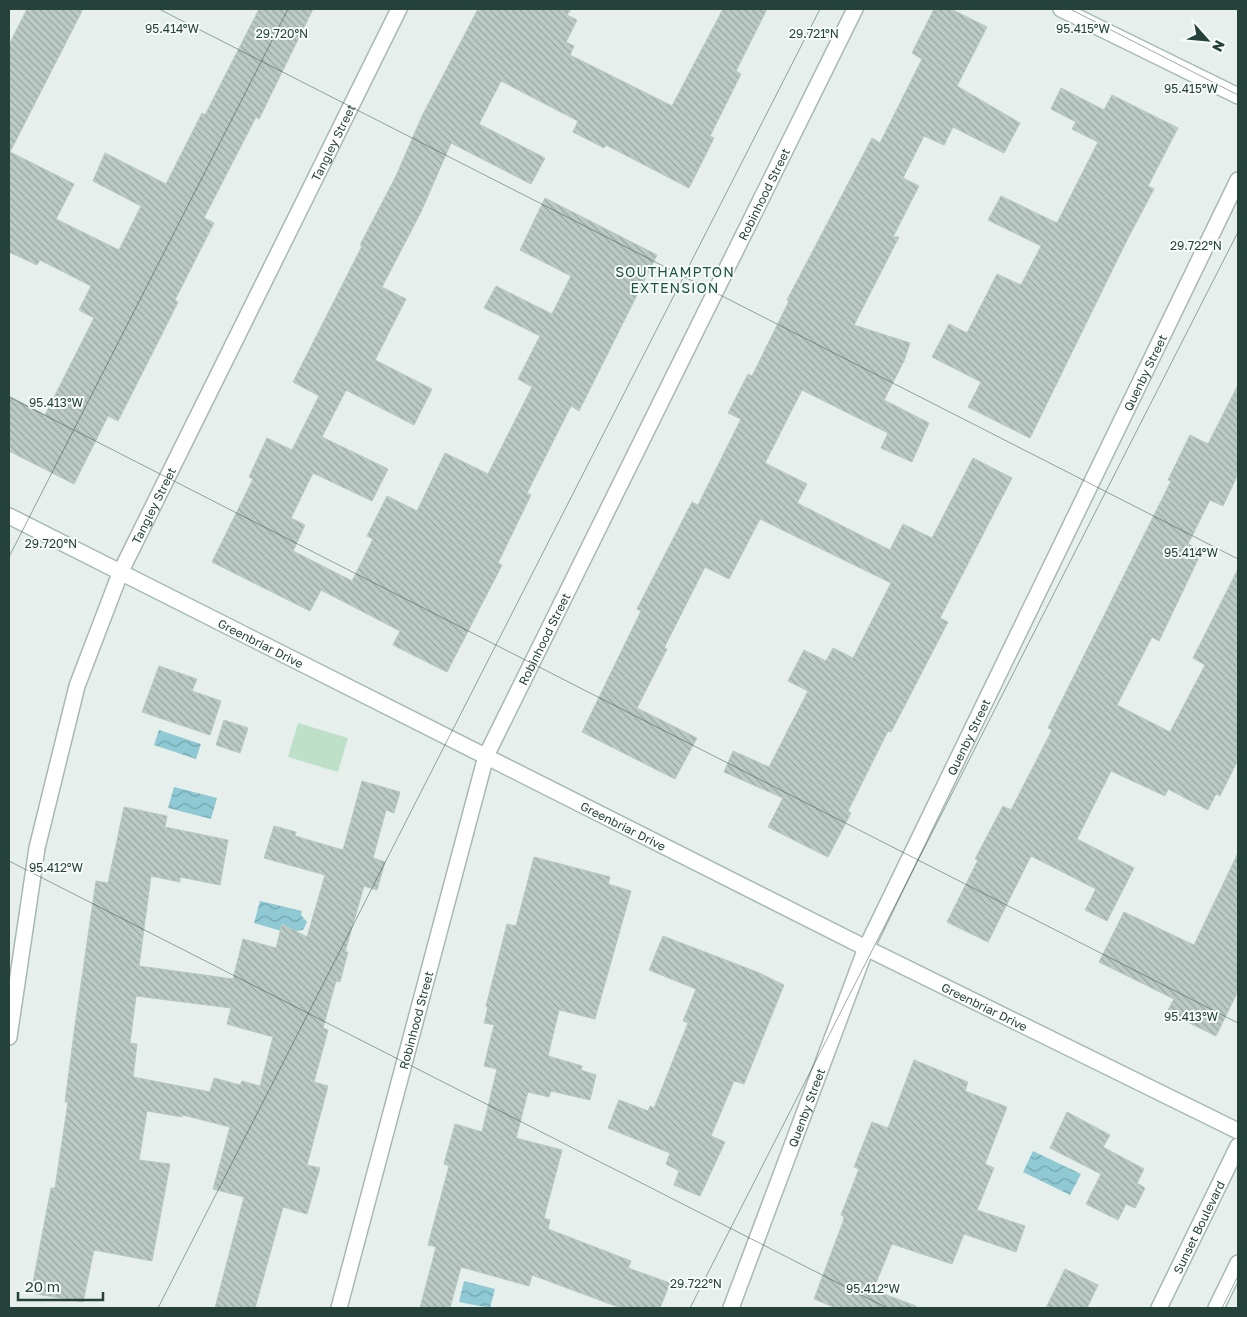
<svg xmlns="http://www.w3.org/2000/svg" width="1247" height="1317" viewBox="0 0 1247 1317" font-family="'Golos Text',sans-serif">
	<defs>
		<pattern id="water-waves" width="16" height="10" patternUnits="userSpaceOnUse" patternTransform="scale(1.25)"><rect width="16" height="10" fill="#8ec9d4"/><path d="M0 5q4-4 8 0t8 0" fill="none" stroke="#74a5ad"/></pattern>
		<pattern id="building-back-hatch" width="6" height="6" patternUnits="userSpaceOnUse" patternTransform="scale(1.25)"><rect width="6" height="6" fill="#bbcac4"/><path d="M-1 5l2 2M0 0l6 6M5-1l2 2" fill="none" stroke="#98a6a0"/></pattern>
	</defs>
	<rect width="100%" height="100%" fill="#e6efeb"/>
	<path fill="#bfe0c8" d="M298,723l50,15 -10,34 -50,-15z"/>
	<g fill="url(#water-waves)">
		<path d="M159,730l42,14 -5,15 -42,-14z"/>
		<path d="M174,787l43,11 -6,21 -43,-11z"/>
		<path d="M260,901l42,10 -1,4 6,7 -4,8 -7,1 -1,4 -41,-12z"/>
		<path d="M1033,1151l48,23 -11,21 -47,-23z"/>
		<path d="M464,1281l31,8 -5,19 -31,-6z"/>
	</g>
	<g fill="url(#building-back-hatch)" stroke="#b8c9c2" fill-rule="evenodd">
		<path d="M27,9h56l-73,143 64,32 -18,35 63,31 22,-44 -48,-25 12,-28 61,31 36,-71 3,2 54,-106h54l-54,110 -3,-2 -52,101 10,5 -39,77 3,2 -23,46 -37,73 -10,-5 -34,68 -65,-33v-55l36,19 49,-97 -15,-8 12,-24 -51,-26 -3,5 -28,-13v-207z"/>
		<path d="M478,9h93l-4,6 10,5 -11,22 8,4 -4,9 102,51 51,-97h44l-31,62 5,3 -31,62 4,2 -25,50 -83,-43 -2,3 -31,-16 5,-11 -77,-40 -22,43 66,34 -14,26 -80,-41 -30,69 -39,75 24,12 -31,61 57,29 -18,36 -68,-35 -24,47 66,32 -16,32 -59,-28 -22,45 14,7 -12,26 59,30 21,-42 -6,-3 20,-40 30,15 28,-58 43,21 44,-87 -14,-8 22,-43 -56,-28 12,-22 56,28 19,-38 -51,-26 25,-52 112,57 -78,156 -8,-5 -44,87 4,2 -33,68 4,2 -55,107 -54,-27 7,-14 -79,-41 -11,21 -98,-49 41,-83 -4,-2 18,-39 25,12 27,-54 -26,-14 69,-136 -2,-1 36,-69 26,-60z"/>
		<path d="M934,9h17l36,18 -30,59 63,37 -16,30 -51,-26 -9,18 -20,-9 -21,42 16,8 -26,51h6l-45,88 56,18 -6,18 -20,39 45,23 -17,39 -31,-14 7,-15 -86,-43 -37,73 42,21 -10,19 93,47 13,-26 29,14 41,-80 39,20 -72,140 8,4 -57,110 -3,-1 -40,80 3,2 -23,44 -60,-30 15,-29 -59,-26 9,-21 36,16 39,-76 -20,-10 16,-31 22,11 7,-13 20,10 38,-75 -131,-64 -31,60 -24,-12 -41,81 3,1 -30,59 60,30 -22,41 -93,-47 59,-121 -4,-2 55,-107 6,3 43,-86 -13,-6 20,-39 4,2 37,-75 -2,-1 85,-162 8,5 42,-84 -10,-6z"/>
		<path d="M1061,88l43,22 8,-15 66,33 -30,58 6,3 -26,49 -98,200 -62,-31 13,-25 -49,-25 17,-33 18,9 30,-59 24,11 20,-39 -53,-26 13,-24 56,27 41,-81 -26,-13 4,-7 -25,-13z"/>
		<path d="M1238,385v89l-15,32 -13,-6 -22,44 14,7 -43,90 -7,-4 -35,68 53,27 35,-67 -12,-7 45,-89v191l-18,36 -4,-2 -8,16 -40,-21 -3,7 -54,-25 -34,68 57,29 -27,53 -22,-11 11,-21 -65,-33 -43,86 -41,-20 31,-62 -3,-1 28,-53 8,4 41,-80 -4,-2 123,-247 -3,-1 22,-45 18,9z"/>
		<path d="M159,666l38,13 -5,12 29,10 -11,34 -68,-23z"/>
		<path d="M224,720l24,8 -8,25 -24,-8z"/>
		<path d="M362,781l38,11 -6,21 -8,-3 -13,48 12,4 -8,28 -13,-4 -19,66h3l-8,30 -4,-1 -13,47 5,2 -14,52 14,4 -21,79 13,3 -13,46 -24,-7 -28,101h-40l29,-111 -31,-8 17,-62 -47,-12 -1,2 -35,-6 -8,49 31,4 -18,97 -58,-11 -11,52 -52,-9 20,-105h4l13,-86h-3l11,-84 20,-137 12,2 16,-76 43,9 -2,11 63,13 -8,45 -40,-8v5l-29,-6 -12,90 94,13 10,-40 33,9 6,-24 25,13 18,-62 -61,-17 10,-32 22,6 -1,4 48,14zM136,996l95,12 -4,16 46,13 -13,49 -18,-5 -2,4 -26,-7 -4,14 -77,-15 4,-33 -7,-1z"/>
		<path d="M1238,853v138l-22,45 -49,-24 7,-13 -75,-37 25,-50 70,33z"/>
		<path d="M534,857l76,20 -2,7 23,7 -36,128 -36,-9 -11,46 34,10 -1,4 15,5 -6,25 -39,-9 -2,6 -21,-5 -12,46 46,12 -18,68 6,2 -2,9 83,32 -3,7 42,15 -10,25h-39l-89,-33 -3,11 -68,-19 -11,41h-30l16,-61 -8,-2 21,-79 -5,-2 11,-40 27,8 15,-63 -13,-3 10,-41 -10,-2 4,-16 -2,-1 21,-82 9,2z"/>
		<path d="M663,936l94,36 27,13 -40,99 -10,-3 -23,55 14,6 -25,54 -26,-11 5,-14 -13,-7 4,-11 -62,-25 11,-28 29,11 2,-5 4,2 34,-85 -5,-2 13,-32 -47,-19z"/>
		<path d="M914,1060l54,22 -3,9 42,16 -22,57 9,4 -17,42 48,16 -9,26 -52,-18 -12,30 -60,-20 -19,46 43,16v2h-80l-22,-9 29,-77 1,-5 -3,-2 18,-46 -5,-2 18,-45 16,6z"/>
		<path d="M1067,1112l43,23 -7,12 41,22 -7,14 8,5 -10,20 -9,-4 -8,16 -32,-16 15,-30 -51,-26z"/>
		<path d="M1065,1269l33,16 -11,23h-41z"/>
	</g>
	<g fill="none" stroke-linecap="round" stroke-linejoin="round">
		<g stroke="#a8b8b2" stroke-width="18">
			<g id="street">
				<path id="s1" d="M9,1037l28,-189 40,-162 44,-115 278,-562"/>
				<path id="s2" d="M339,1308l147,-552 369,-747"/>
				<path id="s3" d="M731,1308l135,-360 372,-768"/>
			</g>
		</g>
		<g stroke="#a4bbb3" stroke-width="18">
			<g id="secondary">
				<path d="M1061,9l177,87"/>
				<path id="s4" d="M9,516l857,432 372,183"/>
				<path id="s5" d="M1159,1308l79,-162"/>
				<path d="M1216,1308l22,-45"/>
			</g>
		</g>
		<use href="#street" stroke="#fff" stroke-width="15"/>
		<use href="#secondary" stroke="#fff" stroke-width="15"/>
	</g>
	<path fill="none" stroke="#24423a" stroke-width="1" stroke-opacity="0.45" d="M159,9l1079,550M1070,9l168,86M9,397l1229,626M9,557l279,-548M9,861l878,447M158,1308l662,-1299M690,1308l548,-1076M1222,1308l16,-32"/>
	<g text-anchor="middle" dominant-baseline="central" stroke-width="4" stroke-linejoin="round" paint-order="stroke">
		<g font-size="12" fill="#24423a" stroke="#f7fbf9">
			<text stroke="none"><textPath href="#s1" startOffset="959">Tangley Street</textPath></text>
			<text stroke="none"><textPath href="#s2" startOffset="1198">Robinhood Street</textPath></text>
			<text stroke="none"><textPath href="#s3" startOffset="1024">Quenby Street</textPath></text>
			<text stroke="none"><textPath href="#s1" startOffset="554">Tangley Street</textPath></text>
			<text stroke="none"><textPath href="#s2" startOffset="702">Robinhood Street</textPath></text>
			<text stroke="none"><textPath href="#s4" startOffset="282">Greenbriar Drive</textPath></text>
			<text stroke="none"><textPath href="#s3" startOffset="619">Quenby Street</textPath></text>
			<text stroke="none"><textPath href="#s4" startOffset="688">Greenbriar Drive</textPath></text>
			<text stroke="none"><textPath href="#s4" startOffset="1092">Greenbriar Drive</textPath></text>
			<text stroke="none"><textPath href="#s2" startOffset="298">Robinhood Street</textPath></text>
			<text stroke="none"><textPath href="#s3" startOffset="214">Quenby Street</textPath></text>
			<text stroke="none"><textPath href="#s5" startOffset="90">Sunset Boulevard</textPath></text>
		</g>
		<g font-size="14" letter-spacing="1" fill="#1f5548" stroke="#f7fbf9">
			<text x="675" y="271">SOUTHAMPTON<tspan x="675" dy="16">EXTENSION</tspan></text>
		</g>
	</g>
	<g font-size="12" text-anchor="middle" fill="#24423a" stroke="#f7fbf9" stroke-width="4" stroke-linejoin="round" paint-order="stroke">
		<text x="172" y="33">95.414°W</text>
		<text x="1083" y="33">95.415°W</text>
		<text x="282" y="38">29.720°N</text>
		<text x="814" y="38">29.721°N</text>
		<text x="1191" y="93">95.415°W</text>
		<text x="1196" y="250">29.722°N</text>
		<text x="56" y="407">95.413°W</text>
		<text x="51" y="548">29.720°N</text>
		<text x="1191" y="557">95.414°W</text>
		<text x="56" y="872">95.412°W</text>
		<text x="1191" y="1021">95.413°W</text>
		<text x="696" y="1288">29.722°N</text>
		<text x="873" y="1293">95.412°W</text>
	</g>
	<rect width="1247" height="1317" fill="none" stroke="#24423a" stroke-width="20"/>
	<g transform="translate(1207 40) rotate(117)" stroke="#f7fbf9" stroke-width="4" paint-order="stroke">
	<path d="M0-4L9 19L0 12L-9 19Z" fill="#24423a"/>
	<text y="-8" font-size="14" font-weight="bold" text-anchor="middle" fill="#24423a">N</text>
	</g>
	<path d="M18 1292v8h85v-8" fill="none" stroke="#24423a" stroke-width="2.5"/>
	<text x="25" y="1292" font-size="15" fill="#24423a" stroke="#f7fbf9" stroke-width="4" paint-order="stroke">20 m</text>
</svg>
